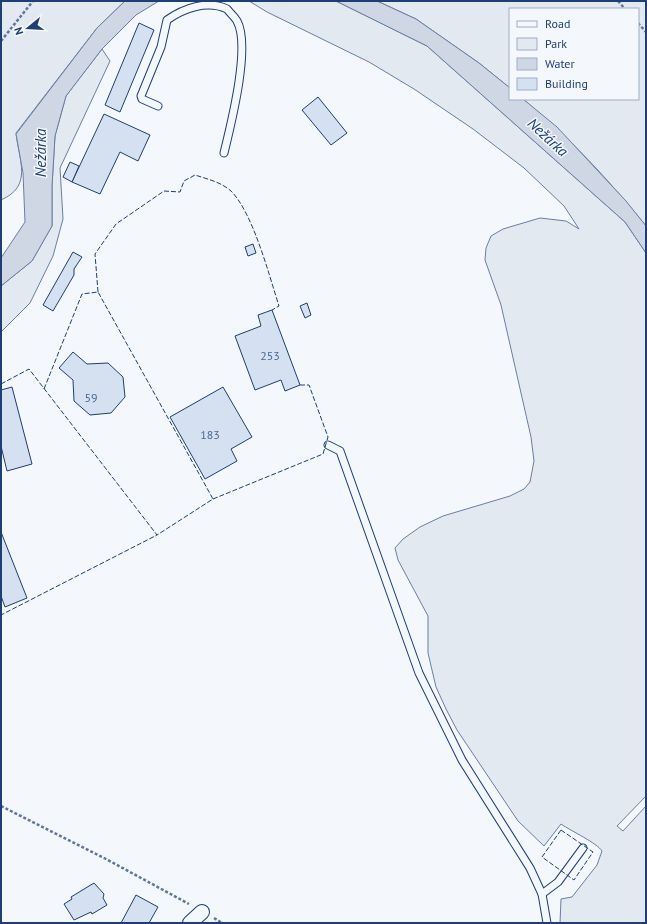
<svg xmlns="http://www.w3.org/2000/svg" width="647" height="924" viewBox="0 0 647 924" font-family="'PT Sans',sans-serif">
	<rect width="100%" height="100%" fill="#f4f7fb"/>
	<g fill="#e3e9f0" stroke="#687fa3">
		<path d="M1,1h124l-28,27 -81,105c3,28 17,53 -15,67z"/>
		<path d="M249,1h87l91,45 198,176 21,31v543l-29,30 6,5 23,-25v117h-86l1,-24 11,-2 25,-32 5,-14c-5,-8 -31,-20 -41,-27l-17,22 -26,-25 -61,-91 -11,-21 -10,-22 -8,-34v-37l-30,-56 -3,-12 8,-9 17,-12 23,-11 67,-20 14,-7 6,-7 4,-21 -3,-24 -30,-132 -16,-45 1,-12 5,-12 12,-7 37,-11 26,3 13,8 -15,-23 -40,-38 -51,-39 -59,-40 -45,-27 -102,-50z"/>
		<path d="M377,1h269v225c-37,-46 -77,-89 -123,-127h115v-90h-128v79l-31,-25 -63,-44z"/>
		<path d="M102,49l8,12 -50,107 3,51 -10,37 -23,47 -29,29v-46l31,-25 20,-35v-40l3,-50 11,-40z"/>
	</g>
	<g fill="#cfd7e4" stroke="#687fa3">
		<path d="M125,1h34l-23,14 -34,34 -36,47 -11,40 -3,50v40l-20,35 -31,25v-28l24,-36 -2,-49 -7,-39 81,-106z"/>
		<path d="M336,1h41l39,18 63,44 31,25v11h13l34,28 69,74 20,25v27l-21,-31 -198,-176z"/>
	</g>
	<g fill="#d5e0f0" stroke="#1d3f73">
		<path d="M139,23l15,7 -34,82 -15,-7z"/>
		<path d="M318,97l29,36 -16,12 -29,-35z"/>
		<path d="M104,114l46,21 -12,26 -18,-9 -20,42 -28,-12z"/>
		<path d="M70,162l9,4 -7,16 -9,-5z"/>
		<path d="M253,244l3,9 -8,3 -3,-9z"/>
		<path d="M73,252l9,5 -8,12v6l-21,36 -10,-6z"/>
		<path d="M307,303l4,12 -6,3 -5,-12z"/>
		<path d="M272,310l28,75 -15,6 -4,-11 -26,10 -20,-54 26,-10 -3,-11z"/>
		<path d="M73,352l14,12 21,-1 15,14 2,20 -14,16 -21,2 -16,-14 -1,-21 -14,-12z"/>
		<path d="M12,387l20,77 -25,7 -6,-25v-56z"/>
		<path d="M223,387l29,50 -21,12 6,12 -32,18 -35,-62z"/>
		<path d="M1,532l26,66 -22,9 -4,-11z"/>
		<path d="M94,883l10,11 -1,4 4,7 -15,9 -1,-2 -17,8 -10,-16 8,-5 -1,-2z"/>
		<path d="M136,895l22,12 -9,16h-28z"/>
	</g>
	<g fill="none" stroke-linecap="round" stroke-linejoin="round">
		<g stroke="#1d3f73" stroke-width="9">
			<g id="service">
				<path d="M158,106l-16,-7 -1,-3 20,-49 6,-27c17,-12 40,-20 60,-11 3,4 8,8 10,12 14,25 -6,103 -13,132"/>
				<path d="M328,445l12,6 79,222 43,87 68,108 12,26 5,29"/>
				<path d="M542,894l16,-12 25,-34"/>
			</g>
		</g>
		<g stroke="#1d3f73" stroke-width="16">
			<path id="minor" d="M190,923l12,-11"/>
		</g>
		<g stroke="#5e769c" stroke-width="2.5" stroke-dasharray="3 2" stroke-linecap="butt">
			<path d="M618,1l7,8"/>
			<path d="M638,23l8,9"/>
			<path d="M1,41l32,-40"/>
			<path d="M1,806l105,53 83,45"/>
			<path d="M214,918l8,5"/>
		</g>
		<use href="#service" stroke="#f4f7fb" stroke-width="7"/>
		<use href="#minor" stroke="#f4f7fb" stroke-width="14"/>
		<g stroke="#1d3f73" stroke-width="1" stroke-dasharray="5 2" stroke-linecap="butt">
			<path d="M98,292l-3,-38 21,-30 48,-33 16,1 4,-11 11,-6c12,4 26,7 36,16 22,22 38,84 48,115l-7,4"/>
			<path d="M1,384l28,-15 128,166 -156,80"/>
			<path d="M44,389l38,-95 16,-2 115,207 -56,36"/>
			<path d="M213,499l110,-45 5,-17 -19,-52h-9"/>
			<path d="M561,830l32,22 -19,28 -32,-23z"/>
		</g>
	</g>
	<g text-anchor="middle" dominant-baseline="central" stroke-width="3" stroke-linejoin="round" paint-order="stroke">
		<g font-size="12" fill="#4b6792">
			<text x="270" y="355">253</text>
			<text x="91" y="397">59</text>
			<text x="210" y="434">183</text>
		</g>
		<g font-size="15" font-style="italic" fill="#1d3f73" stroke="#f4f7fb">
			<text transform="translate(548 137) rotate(43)">Nežárka</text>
			<text transform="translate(40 153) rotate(-90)">Nežárka</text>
		</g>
	</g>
	<rect width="647" height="924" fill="none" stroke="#1d3f73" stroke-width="4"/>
	<rect x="509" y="8" width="130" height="92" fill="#f4f7fb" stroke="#9eadc5"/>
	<rect x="517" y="21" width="20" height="6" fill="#f4f7fb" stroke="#9eadc5"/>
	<text x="545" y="28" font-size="12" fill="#1d3f73">Road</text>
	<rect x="517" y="38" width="20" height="12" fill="#e3e9f0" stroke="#9eadc5"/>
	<text x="545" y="48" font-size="12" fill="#1d3f73">Park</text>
	<rect x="517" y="58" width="20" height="12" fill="#cfd7e4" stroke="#9eadc5"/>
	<text x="545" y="68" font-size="12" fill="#1d3f73">Water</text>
	<rect x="517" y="78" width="20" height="12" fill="#d5e0f0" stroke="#9eadc5"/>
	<text x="545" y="88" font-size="12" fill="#1d3f73">Building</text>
	<g transform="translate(28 28) rotate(252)" stroke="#f4f7fb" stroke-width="3" paint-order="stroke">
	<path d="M0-3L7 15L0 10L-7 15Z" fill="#1d3f73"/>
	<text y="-6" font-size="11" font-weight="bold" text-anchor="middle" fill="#1d3f73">N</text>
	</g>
</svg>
